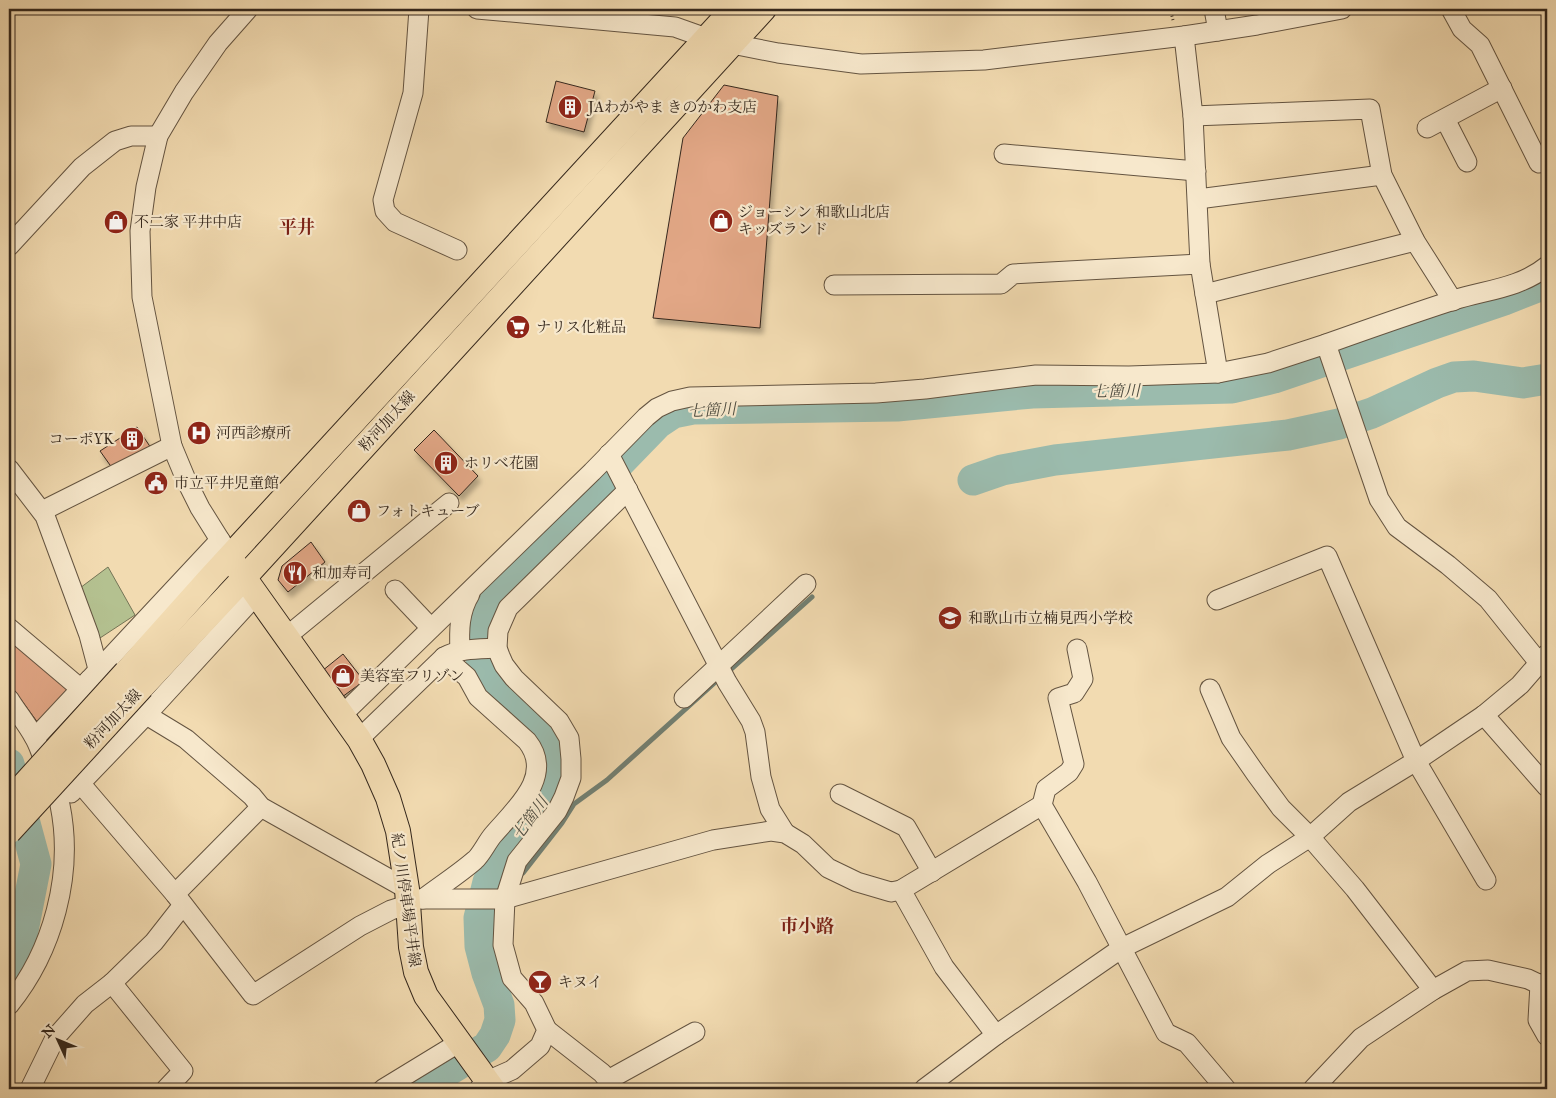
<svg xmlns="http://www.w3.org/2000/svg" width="1556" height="1098" viewBox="0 0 1556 1098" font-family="'IM FELL Great Primer','Noto Serif JP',serif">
	<defs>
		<filter id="shadow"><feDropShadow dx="3" dy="5.5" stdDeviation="2.5" flood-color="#0004"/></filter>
	</defs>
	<rect width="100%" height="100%" fill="#f2dbb1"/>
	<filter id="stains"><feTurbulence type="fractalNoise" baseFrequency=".004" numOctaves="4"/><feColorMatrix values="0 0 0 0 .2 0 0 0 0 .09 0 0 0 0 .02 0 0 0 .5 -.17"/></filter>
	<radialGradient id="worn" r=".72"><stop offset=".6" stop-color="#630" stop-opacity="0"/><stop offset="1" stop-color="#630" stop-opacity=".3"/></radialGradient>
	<path fill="#b4c190" stroke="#747456" d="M108,567l27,48 -35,23 -20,-50z"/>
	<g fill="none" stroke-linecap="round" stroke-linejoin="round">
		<g stroke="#728073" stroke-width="5">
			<path d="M727,673l85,-76"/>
			<path d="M523,873l39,-50 12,-19 33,-24 113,-102"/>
			<path d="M488,882l14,-1"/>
		</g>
		<g stroke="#9bbbad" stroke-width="31">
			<path d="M973,480l29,-10 53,-10 233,-25 51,-11 33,-11 65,-30 17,-6 20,-1 49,7 24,-4"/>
			<path d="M9,764l27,100 -17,87 -10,17"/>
			<path d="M418,1089l69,-42 8,-12 5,-15 -1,-15 -12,-32 -7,-27 -1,-28 9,-36 13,-25 38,-49 10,-17 5,-18 -1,-18 -12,-22 -44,-44 -14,-19 -3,-16 -2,-25 7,-22 13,-19 160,-165 15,-10 20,-4 204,-3 135,-13 200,-5 42,-10 230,-78 33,-13 10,-8"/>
		</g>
	</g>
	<g fill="#e2a786" stroke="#34271c" filter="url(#shadow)">
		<path d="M556,81l39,10 -11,41 -38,-10z"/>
		<path d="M724,85l54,11 -18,232 -107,-10 30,-180z"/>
		<path d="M137,427l16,24 -38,21 -15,-21z"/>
		<path d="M434,430l44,46 -19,20 -45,-46z"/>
		<path d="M311,542l14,20 -37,30 -10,-12 4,-14z"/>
		<path d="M10,639l60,49 -32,35 -29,-40v-42z"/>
		<path d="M343,654l21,27 -22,16 -20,-26z"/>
	</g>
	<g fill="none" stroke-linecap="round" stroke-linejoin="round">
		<g stroke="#645441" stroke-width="21">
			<g id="minor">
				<path d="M419,9l-6,84 -30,107 2,11 10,11 62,28"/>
				<path d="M477,9l198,18 31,11 26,6 46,9 83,11 123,-4 200,-24 73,-11 85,-16"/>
				<path d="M1214,9l4,22"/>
				<path d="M1451,9l11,20 18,16 59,118"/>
				<path d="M1184,36l9,80 7,148 18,109"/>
				<path d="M1193,116l177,-7 12,66 33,66 38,60"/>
				<path d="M1445,119l22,43"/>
				<path d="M1427,128l75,-40"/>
				<path d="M1004,154l192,17"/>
				<path d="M1198,199l184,-24"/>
				<path d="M9,246l73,-79 33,-26 16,-5h27"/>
				<path d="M834,285l167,-1 12,-10 187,-10"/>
				<path d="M1205,294l210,-53"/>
				<path d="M1326,344c42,-15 85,-30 128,-44 32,-10 66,-12 93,-34"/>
				<path d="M609,454l118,228 24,39 4,11 6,45 9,32 15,24"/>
				<path d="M9,469l36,47 44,119 9,34"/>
				<path d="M42,511l130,-65"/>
				<path d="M230,556l-30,-48 -13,-26 -15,-36 -30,-149 -2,-66 6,-44 12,-51 26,-44 34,-49 30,-34"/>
				<path d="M395,590l36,38"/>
				<path d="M1217,600l110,-44 89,205 70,119"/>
				<path d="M9,628l72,61"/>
				<path d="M286,637l163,-134"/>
				<path d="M460,651c-1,-20 -1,-39 10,-57"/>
				<path d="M89,680l97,59 66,57 9,11 146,82"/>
				<path d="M1210,689l21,49 25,36 25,34 29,29 45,52 78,101"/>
				<path d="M684,698l122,-114"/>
				<path d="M9,699c8,13 18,25 25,38 5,8 7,17 11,25 5,14 12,28 15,43 14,69 -7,146 -51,200"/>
				<path d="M342,715l250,-243 54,-55 11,-9 15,-7 18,-4 186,-4 49,-4 111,-14 93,1 89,-3 50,-10 58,-19 53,155 18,28 51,38 40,34 52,65"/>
				<path d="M1484,715l63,72"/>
				<path d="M35,738l185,-198"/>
				<path d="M359,739l85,-82c16,-9 35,-8 53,-9"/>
				<path d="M80,783l95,111 78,101 107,-69 31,-16 16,-5"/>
				<path d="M71,793l76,-79 109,-119"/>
				<path d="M840,794l66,33 26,45"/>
				<path d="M1042,805l4,-16 23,-17 5,-8 -16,-66 16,-5 9,-14 -6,-30"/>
				<path d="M901,890l43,77 52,68"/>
				<path d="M175,894l86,-87"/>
				<path d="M407,899h98l208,-59 58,-9 14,2 18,11 25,24 29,14 34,10 10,-2 141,-85 45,77 79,151 21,10 39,46"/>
				<path d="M423,899c17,-13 36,-25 52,-39 6,-5 12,-18 18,-25 22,-26 62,-59 34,-94l-49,-44 -11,-20 -23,-20"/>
				<path d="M1540,984l-2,36 9,16"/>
				<path d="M547,1030l55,43 13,16"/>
				<path d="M608,1080l87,-48"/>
				<path d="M30,1089l25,-51 30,-34 27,-21"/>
				<path d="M166,1089l17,-18 -71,-88 42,-41 29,-37"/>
				<path d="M383,1089l77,-47"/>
				<path d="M479,1089l8,-8 25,-11 28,-24 7,-16 -13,-27 -22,-25 -9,-33 2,-46 12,-38 40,-50 7,-14 7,-19v-19l-2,-21 -10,-17 -45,-43 -10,-13 -4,-9 -3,-8 1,-17 10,-23 120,-118"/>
				<path d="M924,1089l72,-54 126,-87 105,-51 41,-33 42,-27 39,-35 67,-41 68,-46 36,-30 26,-30"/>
				<path d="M1313,1089l48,-51 72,-48 34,-19 21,-1 40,9 19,9"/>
			</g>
		</g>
		<g stroke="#34271c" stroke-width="26">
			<g id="major">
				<path d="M236,566l106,149 17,24 14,25 15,34 10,33 9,58 4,58 5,25 10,24 67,93"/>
				<path d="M126,672l84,-94 523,-569"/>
				<path d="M142,687l102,-109 520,-569"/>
			</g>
		</g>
		<path stroke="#34271c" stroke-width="3" stroke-dasharray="1 2.5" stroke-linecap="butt" d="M1170,9l3,11"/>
		<use href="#minor" stroke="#f7e8cc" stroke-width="19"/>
		<use href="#major" stroke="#f2dbb1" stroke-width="24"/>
		<g stroke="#34271c" stroke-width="26" stroke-linecap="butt">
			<g id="major-bridge">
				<path d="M9,801l117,-129"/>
				<path d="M9,832l133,-145"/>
			</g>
		</g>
		<use href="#major-bridge" stroke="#f2dbb1" stroke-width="24"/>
	</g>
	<defs>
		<g id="building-disc" transform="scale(1.25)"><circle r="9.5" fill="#8f2418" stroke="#f7e8cc"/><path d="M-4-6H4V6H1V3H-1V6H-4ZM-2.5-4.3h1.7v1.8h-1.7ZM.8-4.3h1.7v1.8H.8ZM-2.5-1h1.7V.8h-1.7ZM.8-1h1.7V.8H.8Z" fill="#fff"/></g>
		<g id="shop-disc" transform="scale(1.25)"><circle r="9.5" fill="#8f2418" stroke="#f7e8cc"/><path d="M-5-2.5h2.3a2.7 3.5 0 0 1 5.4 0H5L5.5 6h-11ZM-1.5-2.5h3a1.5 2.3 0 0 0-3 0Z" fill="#fff"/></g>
		<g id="supermarket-disc" transform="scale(1.25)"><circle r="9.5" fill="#8f2418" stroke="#f7e8cc"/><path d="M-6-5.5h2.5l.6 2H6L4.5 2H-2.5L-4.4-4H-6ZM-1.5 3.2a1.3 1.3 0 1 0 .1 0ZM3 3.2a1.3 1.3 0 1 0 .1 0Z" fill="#fff"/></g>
		<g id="hospital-disc" transform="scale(1.25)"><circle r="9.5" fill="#8f2418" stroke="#f7e8cc"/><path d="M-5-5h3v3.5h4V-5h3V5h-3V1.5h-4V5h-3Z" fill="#fff"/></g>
		<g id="civic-disc" transform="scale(1.25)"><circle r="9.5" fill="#8f2418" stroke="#f7e8cc"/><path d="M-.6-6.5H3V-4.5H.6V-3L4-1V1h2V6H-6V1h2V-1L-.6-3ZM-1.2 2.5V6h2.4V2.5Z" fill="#fff"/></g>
		<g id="restaurant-disc" transform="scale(1.25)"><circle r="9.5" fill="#8f2418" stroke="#f7e8cc"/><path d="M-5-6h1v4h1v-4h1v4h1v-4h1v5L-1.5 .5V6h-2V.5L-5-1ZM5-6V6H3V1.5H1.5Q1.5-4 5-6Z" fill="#fff"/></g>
		<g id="school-disc" transform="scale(1.25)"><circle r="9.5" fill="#8f2418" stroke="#f7e8cc"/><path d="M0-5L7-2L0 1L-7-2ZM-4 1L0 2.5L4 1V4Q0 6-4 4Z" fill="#fff"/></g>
		<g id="bar-disc" transform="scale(1.25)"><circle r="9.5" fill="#8f2418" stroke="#f7e8cc"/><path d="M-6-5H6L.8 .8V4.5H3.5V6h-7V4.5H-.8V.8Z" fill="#fff"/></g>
	</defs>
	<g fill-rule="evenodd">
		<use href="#building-disc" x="570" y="107"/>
		<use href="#shop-disc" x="721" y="221"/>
		<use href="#shop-disc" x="116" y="222"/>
		<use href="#supermarket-disc" x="518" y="327"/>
		<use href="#hospital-disc" x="199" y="433"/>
		<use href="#building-disc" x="132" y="439"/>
		<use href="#building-disc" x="446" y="463"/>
		<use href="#civic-disc" x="156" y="483"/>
		<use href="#shop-disc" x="359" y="511"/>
		<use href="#restaurant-disc" x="295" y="573"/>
		<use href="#school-disc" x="950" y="618"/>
		<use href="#shop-disc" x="343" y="676"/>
		<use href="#bar-disc" x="540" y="982"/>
	</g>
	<g text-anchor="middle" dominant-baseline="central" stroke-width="4.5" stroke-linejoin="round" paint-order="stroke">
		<g font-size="15" fill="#34271c" stroke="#f7e8cc" text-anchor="start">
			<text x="588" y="107">JAわかやま きのかわ支店</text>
			<text x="738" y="212">ジョーシン 和歌山北店<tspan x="738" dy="17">キッズランド</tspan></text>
			<text x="134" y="222">不二家 平井中店</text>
			<text x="536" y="327">ナリス化粧品</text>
			<text x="216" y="433">河西診療所</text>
			<text x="114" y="439" text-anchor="end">コーポYK</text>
			<text x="464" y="463">ホリベ花園</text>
			<text x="174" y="483">市立平井児童館</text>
			<text x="376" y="511">フォトキューブ</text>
			<text x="312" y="573">和加寿司</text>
			<text x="968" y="618">和歌山市立楠見西小学校</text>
			<text x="360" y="676">美容室フリゾン</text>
			<text x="558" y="982">キヌイ</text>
		</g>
		<g font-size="15" fill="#34271c" stroke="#f7e8cc">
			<text transform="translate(387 421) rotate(-48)">粉河加太線</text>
			<text transform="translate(113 719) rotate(-47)">粉河加太線</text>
			<text transform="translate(406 900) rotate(82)">紀ノ川停車場平井線</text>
		</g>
		<g font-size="16" font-style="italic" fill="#4e4c40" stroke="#f7e8cc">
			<text transform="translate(1116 391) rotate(-1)">七箇川</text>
			<text transform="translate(712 410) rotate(-3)">七箇川</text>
			<text transform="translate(530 818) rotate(-54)">七箇川</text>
		</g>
		<g font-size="18" font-weight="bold" fill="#7a1f14" stroke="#f7e8cc">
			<text x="297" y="227">平井</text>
			<text x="807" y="926">市小路</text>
		</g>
	</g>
	<rect width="1556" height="1098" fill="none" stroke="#f2dbb1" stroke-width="30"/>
	<rect x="10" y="10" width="1536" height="1078" fill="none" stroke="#34271c" stroke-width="2.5"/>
	<rect x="15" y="15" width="1526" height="1068" fill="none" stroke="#34271c"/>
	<g transform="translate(58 1040) rotate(314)" stroke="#f7e8cc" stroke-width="4" paint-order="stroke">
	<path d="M0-4L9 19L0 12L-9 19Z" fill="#34271c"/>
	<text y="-8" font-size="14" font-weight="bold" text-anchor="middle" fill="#34271c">N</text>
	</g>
	<rect width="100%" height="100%" filter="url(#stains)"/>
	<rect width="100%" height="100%" fill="url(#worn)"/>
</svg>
